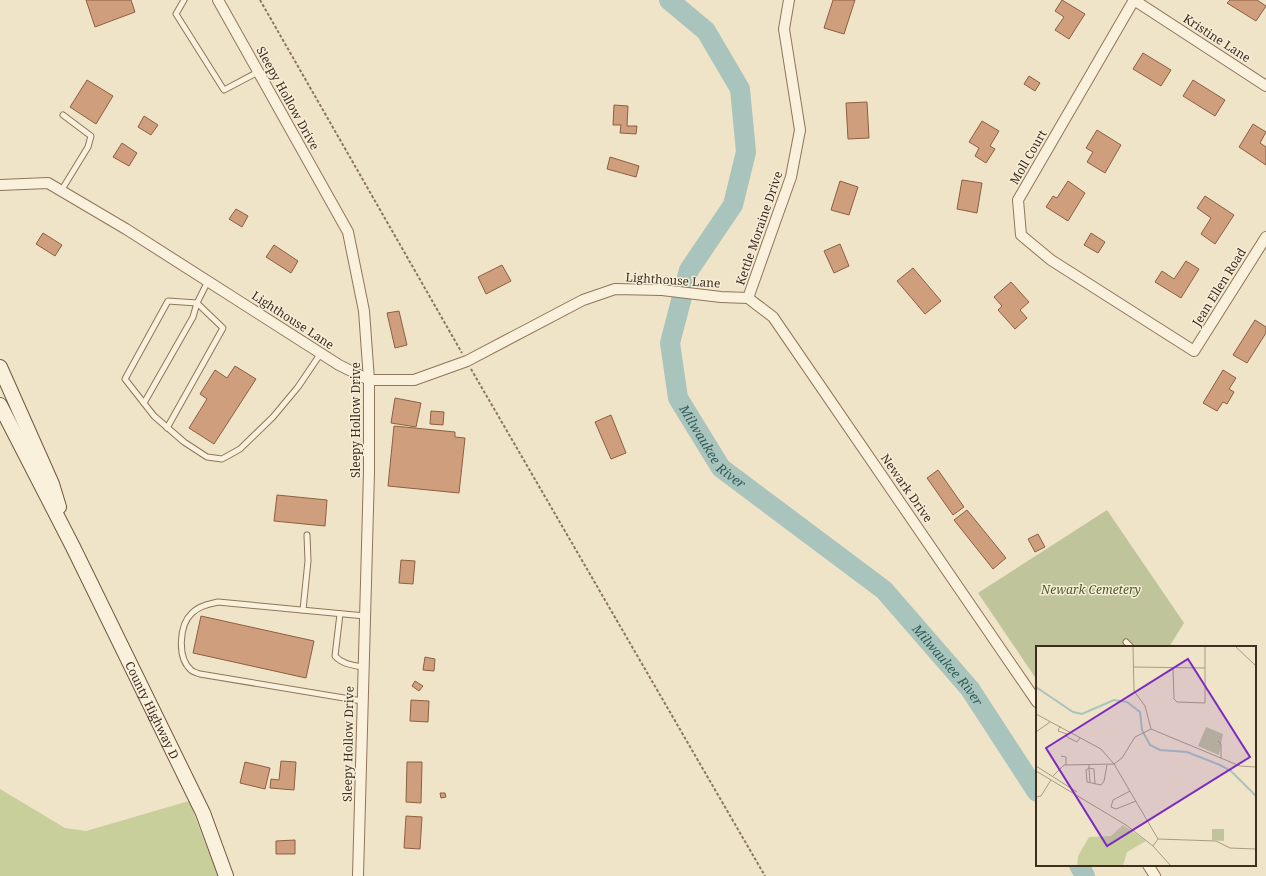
<svg xmlns="http://www.w3.org/2000/svg" width="1266" height="876" viewBox="0 0 1266 876" font-family="'Noto Serif',serif">
	<rect width="100%" height="100%" fill="#f0e4c8"/>
	<path fill="#c9cf9b" d="M0,789l65,39 21,3 103,-30 29,75h-218z"/>
	<path fill="#bfc49a" d="M1107,510l77,113 -15,24h-132v33l-59,-87z"/>
	<g fill="none" stroke-linecap="round" stroke-linejoin="round">
		<g stroke="#a9c4bc" stroke-width="20">
			<path id="s1" d="M669,0l37,31 34,58 6,63 -13,53 -44,65 -19,73 8,55 43,70 163,122 86,99 67,103"/>
			<path d="M1079,865l6,11"/>
		</g>
	</g>
	<g fill="#cf9f7d" stroke="#8d5f41">
		<path d="M86,0h45l4,12 -40,15z"/>
		<path d="M833,0h22l-11,34 -20,-6z"/>
		<path d="M1062,0l23,14 -16,25 -14,-9 9,-13 -9,-6z"/>
		<path d="M1230,0h27l9,6 -10,15 -29,-18z"/>
		<path d="M1143,53l28,17 -10,16 -28,-17z"/>
		<path d="M1029,76l11,7 -5,8 -11,-7z"/>
		<path d="M87,80l26,16 -17,28 -26,-17z"/>
		<path d="M1193,80l32,20 -10,16 -32,-20z"/>
		<path d="M867,102l2,36 -21,1 -2,-36z"/>
		<path d="M614,105l14,1 -1,20h10l-1,8 -16,-1 1,-8h-8z"/>
		<path d="M144,116l14,9 -7,10 -13,-8z"/>
		<path d="M982,121l17,10 -9,15 5,3 -9,14 -11,-7 4,-8 -10,-6z"/>
		<path d="M1253,124l13,8 -6,11 6,4v18l-27,-18z"/>
		<path d="M1097,130l24,15 -16,28 -18,-11 6,-10 -7,-4z"/>
		<path d="M122,143l15,10 -8,13 -16,-9z"/>
		<path d="M610,157l29,9 -3,11 -29,-8z"/>
		<path d="M962,180l20,3 -5,30 -20,-4z"/>
		<path d="M840,181l18,6 -9,28 -18,-5z"/>
		<path d="M1068,181l17,12 -17,28 -22,-14 7,-11 4,2z"/>
		<path d="M1205,196l29,19 -19,29 -14,-10 10,-16 -14,-10z"/>
		<path d="M236,209l12,7 -6,11 -13,-8z"/>
		<path d="M43,233l19,12 -7,11 -19,-12z"/>
		<path d="M1091,233l14,9 -7,11 -14,-8z"/>
		<path d="M840,244l9,22 -15,7 -10,-22z"/>
		<path d="M274,245l24,16 -7,12 -25,-16z"/>
		<path d="M1186,261l13,8 -18,29 -26,-16 7,-11 12,8z"/>
		<path d="M502,265l9,16 -25,13 -8,-17z"/>
		<path d="M913,268l28,33 -16,13 -28,-33z"/>
		<path d="M1011,282l18,20 -9,8 7,8 -12,11 -17,-19 4,-4 -8,-9z"/>
		<path d="M399,311l8,34 -12,3 -8,-35z"/>
		<path d="M1255,320l11,7v6l-19,30 -14,-8z"/>
		<path d="M235,366l21,13 -42,65 -25,-16 18,-29 -7,-5 15,-24 12,8z"/>
		<path d="M1223,370l13,8 -7,11 5,3 -7,12 -4,-2 -6,9 -14,-8z"/>
		<path d="M395,398l26,5 -5,24 -25,-4z"/>
		<path d="M431,411l13,1 -1,13 -13,-1z"/>
		<path d="M611,415l15,38 -15,6 -16,-37z"/>
		<path d="M394,426l61,6v5l10,1 -6,55 -71,-7z"/>
		<path d="M938,470l26,37 -11,8 -26,-37z"/>
		<path d="M277,495l50,5 -2,26 -51,-5z"/>
		<path d="M967,510l39,48 -13,11 -39,-49z"/>
		<path d="M1038,534l7,13 -10,5 -7,-13z"/>
		<path d="M401,560l14,1 -2,23 -14,-1z"/>
		<path d="M201,616l113,25 -8,37 -113,-25z"/>
		<path d="M425,657l10,2 -1,12 -11,-1z"/>
		<path d="M415,681l8,5 -4,5 -7,-5z"/>
		<path d="M411,700l18,1 -1,21 -18,-1z"/>
		<path d="M281,761l15,1 -2,28 -24,-2 1,-9 8,1z"/>
		<path d="M245,762l25,6 -5,21 -25,-6z"/>
		<path d="M407,762h15l-1,41 -15,-1z"/>
		<path d="M440,793h5l1,4 -5,1z"/>
		<path d="M406,816l16,1 -2,32 -16,-1z"/>
		<path d="M295,840v14h-19v-13z"/>
	</g>
	<g fill="none" stroke-linecap="round" stroke-linejoin="round">
		<g stroke="#8d765c" stroke-width="7">
			<g id="service">
				<path d="M184,0l-8,14 48,76 34,-18"/>
				<path d="M61,191l27,-44 3,-11 -28,-21"/>
				<path d="M208,281l-11,22 -29,-2 -43,78 29,37 30,26 23,15 15,2 18,-10 33,-32 25,-30 23,-34"/>
				<path d="M144,403l49,-86 4,-14 26,25 -56,100"/>
				<path d="M303,610l5,-49 -1,-26"/>
				<path d="M340,614l-5,42c7,8 17,9 28,11"/>
				<path d="M1126,642l5,5"/>
				<path d="M362,701l-162,-27c-3,-1 -7,-2 -9,-4 -14,-12 -12,-45 1,-57 7,-7 17,-9 26,-11l147,14"/>
			</g>
		</g>
		<g stroke="#8d765c" stroke-width="12">
			<g id="minor">
				<path d="M218,0l130,232 16,79 5,69v92l-11,404"/>
				<path d="M1134,0l-116,200 3,35 30,25 143,91 72,-114"/>
				<path d="M1134,0l132,86"/>
				<path d="M0,185l48,-2 78,46 213,136 30,15h45l53,-19 116,-61 32,-11 47,1 59,7 27,1"/>
				<path d="M748,298l25,19 264,385"/>
				<path d="M748,298l43,-121 9,-47 -16,-101 5,-29"/>
				<path d="M1148,865l7,11"/>
			</g>
		</g>
		<g stroke="#6f573f" stroke-width="16">
			<g id="secondary">
				<path d="M0,367l52,117 7,23"/>
				<path id="s2" d="M0,405l73,142 130,266 23,63"/>
			</g>
		</g>
		<g stroke="#8d765c" stroke-width="2" stroke-dasharray="3 2" stroke-linecap="butt">
			<path d="M260,0l202,353"/>
			<path d="M471,369l294,507"/>
		</g>
		<use href="#service" stroke="#faf1dc" stroke-width="5"/>
		<use href="#minor" stroke="#faf1dc" stroke-width="10"/>
		<use href="#secondary" stroke="#faf1dc" stroke-width="14"/>
	</g>
	<g text-anchor="middle" dominant-baseline="central" stroke-width="3" stroke-linejoin="round" paint-order="stroke">
		<g font-size="12" fill="#3d2e20" stroke="#f7eed8">
			<text transform="translate(1217 38) rotate(33)">Kristine Lane</text>
			<text transform="translate(288 98) rotate(61)">Sleepy Hollow Drive</text>
			<text transform="translate(1028 157) rotate(-60)">Moll Court</text>
			<text transform="translate(759 228) rotate(-71)">Kettle Moraine Drive</text>
			<text transform="translate(673 280) rotate(4)">Lighthouse Lane</text>
			<text transform="translate(1219 287) rotate(-58)">Jean Ellen Road</text>
			<text transform="translate(293 320) rotate(33)">Lighthouse Lane</text>
			<text transform="translate(355 420) rotate(-90)">Sleepy Hollow Drive</text>
			<text transform="translate(907 488) rotate(55)">Newark Drive</text>
			<text stroke="none"><textPath href="#s2" startOffset="341">County Highway D</textPath></text>
			<text transform="translate(348 744) rotate(-89)">Sleepy Hollow Drive</text>
		</g>
		<g font-size="12" font-style="italic" fill="#4d5a26" stroke="#f7eed8">
			<text x="1091" y="589">Newark Cemetery</text>
		</g>
		<g font-size="13" font-style="italic" fill="#2f5d5a" stroke="#f7eed8">
			<text stroke="none"><textPath href="#s1" startOffset="503">Milwaukee River</textPath></text>
			<text stroke="none"><textPath href="#s1" startOffset="827">Milwaukee River</textPath></text>
		</g>
	</g>
	<g transform="translate(1036 646)">
		<rect width="220" height="220" fill="#f0e4c8"/>
		<path d="M87,179l23,16 -19,11 -4,14h-46l1,-10 11,-19 22,-1z" fill="#c9cf9b"/>
		<path d="M170,81l17,7 -4,21 -21,-9zM176,183h12v12l-12,-1z" fill="#bfc49a"/>
		<path fill="none" stroke="#a9c4bc" stroke-width="2" d="M0,41l37,25 9,2 32,-14 13,2 13,10 2,18 8,15 10,5 27,2 33,13 11,6 25,25"/>
		<path fill="none" stroke="#a89b85" stroke-width="1" d="M97,0l1,45 11,15 6,23M199,0l21,20M97,21l72,1M137,22l1,31 3,3 28,1v-57M0,68l65,35 13,15 44,75M24,80l-2,5 9,3M115,83l89,37 16,1M0,86l14,-10M30,88l1,3 10,5 3,-4M182,95l3,3v14M25,110l5,1v8M53,119v3l-3,2 1,12 14,3 3,-4 3,-16M0,120l41,26M53,122l5,1 1,15M53,122l1,15M0,125l90,54 27,21 18,20M17,130l11,-11 50,-1 8,-6 13,-21 16,-8M94,145l-17,9 -2,7 5,2 20,-8M0,151l5,-1 10,-16M117,200l5,-7 58,2 14,7 26,1"/>
		<path fill="#7b2cbf" fill-opacity="0.15" stroke="#7b2cbf" stroke-width="2" d="M152,13l62,98 -143,89 -61,-98z"/>
		<rect width="220" height="220" fill="none" stroke="#3d2e20" stroke-width="2"/>
	</g>
</svg>
